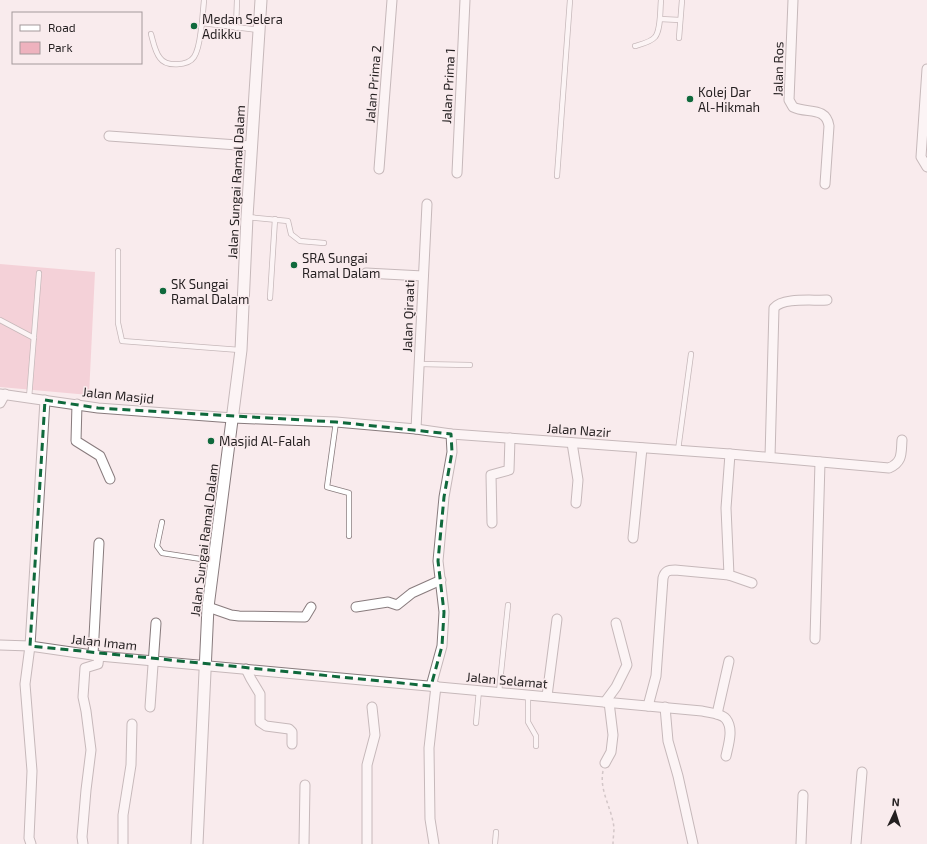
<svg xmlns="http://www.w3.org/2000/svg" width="927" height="844" viewBox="0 0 927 844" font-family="'Exo 2',sans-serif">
	<rect width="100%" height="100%" fill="#f9ebed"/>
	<path fill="#eeb2be" d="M0,264l95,8 -6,123 -89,-8z"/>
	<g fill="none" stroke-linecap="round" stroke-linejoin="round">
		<g stroke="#887b7d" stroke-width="6">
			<g id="service">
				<path d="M204,0l-2,23 57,7"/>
				<path d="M660,19l20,1"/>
				<path d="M236,28l1,-28"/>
				<path d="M151,34c2,7 4,18 9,24 6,9 28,8 34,-1 6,-9 6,-23 8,-34"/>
				<path d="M679,38l3,-38"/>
				<path d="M635,46c7,-2 16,-4 20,-9 6,-7 5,-28 6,-37"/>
				<path d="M557,176l13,-176"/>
				<path d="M247,217l41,4 3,13 9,7 24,2"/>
				<path d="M118,251v72l4,18 118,9"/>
				<path d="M270,298l5,-79"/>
				<path d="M0,320l34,18"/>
				<path d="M419,364l51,1"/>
				<path d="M29,398l10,-125"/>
				<path d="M336,422l-9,65 22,6v43"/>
				<path d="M678,450l13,-96"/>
				<path d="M162,522l-5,24 5,7 52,8"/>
				<path d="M499,692l9,-87"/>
				<path d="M528,695v27l8,14v10"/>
				<path d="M476,723l3,-33"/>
				<path d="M495,844l1,-12"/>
			</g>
		</g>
		<g stroke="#887b7d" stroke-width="11">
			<g id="minor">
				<path d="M793,0l-4,100 4,7c14,7 33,-1 36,19l-4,58"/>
				<path d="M927,69l-6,88 6,10"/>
				<path d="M109,136l143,10"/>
				<path d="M379,169l13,-169"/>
				<path d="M457,173l8,-173"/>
				<path d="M366,273l57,3"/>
				<path d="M0,394l98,14 135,10 103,4 80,7 35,5 279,20 159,14c14,-6 12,-15 13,-28"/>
				<path d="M0,403l5,-9"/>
				<path d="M77,404l-1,37 24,15 10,23"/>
				<path d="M416,429l11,-225"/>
				<path d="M572,443l6,37 -2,23"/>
				<path d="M730,454l-4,54 3,67 23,8"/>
				<path d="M770,457l4,-149c9,-11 39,-7 53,-8"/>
				<path d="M492,523l-1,-48 18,-5 1,-32"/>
				<path d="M633,538l9,-90"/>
				<path d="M208,607l23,8 8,1 66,1 6,-10"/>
				<path d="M356,607l32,-5 9,3 15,-12 29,-13"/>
				<path d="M815,639l5,-177"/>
				<path d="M0,645l30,1 69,10 603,55c7,2 19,2 24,8 8,10 2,27 0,37"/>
				<path d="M93,655l6,-112"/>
				<path d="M246,669l5,10 9,15v28l6,4 23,3 3,3v12"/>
				<path d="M431,686l11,-40 2,-34 -6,-51 6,-64 8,-45 -1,-18"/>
				<path d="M547,696l10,-77"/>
				<path d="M605,702l11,-15 11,-22 -11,-42"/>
				<path d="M648,706l8,-30 7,-98c2,-7 5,-8 12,-8l54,5"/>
				<path d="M150,707l6,-84"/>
				<path d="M665,707l3,34 10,35 15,68"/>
				<path d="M717,714l12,-53"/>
				<path d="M605,763l6,-11 2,-17 -4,-33"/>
				<path d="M31,844l-2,-6 3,-67 -7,-87 5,-38 15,-246"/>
				<path d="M83,844l-1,-7 4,-47 5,-40 -5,-39 -3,-14 2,-29 13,-4 1,-8"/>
				<path d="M123,844v-29l8,-50 1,-41"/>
				<path d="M304,844l1,-59"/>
				<path d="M367,844v-79l8,-30 -3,-28"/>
				<path d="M434,844l-4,-25 -1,-71 7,-62"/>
				<path d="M801,844l2,-49"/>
				<path d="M856,844l6,-72"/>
			</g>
		</g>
		<g stroke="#887b7d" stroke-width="13">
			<path id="tertiary" d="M197,844l11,-237 33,-257 6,-133 14,-217"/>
		</g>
		<path stroke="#a49a9b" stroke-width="1.5" stroke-dasharray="3 3" stroke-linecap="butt" d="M603,771c-4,20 9,37 11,57 0,5 -1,11 -1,16"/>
		<use href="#service" stroke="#fff" stroke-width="4.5"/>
		<use href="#minor" stroke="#fff" stroke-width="9"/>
		<use href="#tertiary" stroke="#fff" stroke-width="11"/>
	</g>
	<path d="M0 0H927V844H0ZM45,400l53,8 238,14 115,12 1,18 -8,45 -6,64 6,51 -2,34 -11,40 -401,-40z" fill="#f9ebed" fill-opacity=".55" fill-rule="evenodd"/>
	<path fill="none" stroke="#0f693c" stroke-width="3" stroke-dasharray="8 5" stroke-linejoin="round" d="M45,400l53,8 238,14 115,12 1,18 -8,45 -6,64 6,51 -2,34 -11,40 -401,-40z"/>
	<g fill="#0f693c" stroke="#f9ebed" stroke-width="1.5">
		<circle cx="194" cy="26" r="4"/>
		<circle cx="690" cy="99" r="4"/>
		<circle cx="294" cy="265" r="4"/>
		<circle cx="163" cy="291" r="4"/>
		<circle cx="211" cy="441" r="4"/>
	</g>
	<g text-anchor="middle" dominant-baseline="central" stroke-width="3" stroke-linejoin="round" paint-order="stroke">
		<g font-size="13" fill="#241f20" stroke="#f9ebed" text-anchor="start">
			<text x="202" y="19">Medan Selera<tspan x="202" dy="15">Adikku</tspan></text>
			<text x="698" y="92">Kolej Dar<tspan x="698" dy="15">Al-Hikmah</tspan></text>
			<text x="302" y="258">SRA Sungai<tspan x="302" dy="15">Ramal Dalam</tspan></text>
			<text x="171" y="284">SK Sungai<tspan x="171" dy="15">Ramal Dalam</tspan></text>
			<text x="219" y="441">Masjid Al-Falah</text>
		</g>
		<g font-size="13" fill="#241f20" stroke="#f9ebed">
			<text transform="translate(778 69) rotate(-89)">Jalan Ros</text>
			<text transform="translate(373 84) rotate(-85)">Jalan Prima 2</text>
			<text transform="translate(448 86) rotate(-87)">Jalan Prima 1</text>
			<text transform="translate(236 182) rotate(-87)">Jalan Sungai Ramal Dalam</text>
			<text transform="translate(408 316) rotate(-88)">Jalan Qiraati</text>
			<text transform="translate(118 395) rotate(6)">Jalan Masjid</text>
			<text transform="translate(579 430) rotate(4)">Jalan Nazir</text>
			<text transform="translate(204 540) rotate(-83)">Jalan Sungai Ramal Dalam</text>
			<text transform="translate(104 642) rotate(6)">Jalan Imam</text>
			<text transform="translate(507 680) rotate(5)">Jalan Selamat</text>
		</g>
	</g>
	<rect x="12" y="12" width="130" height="52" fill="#f9ebed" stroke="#a4999b"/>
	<rect x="20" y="25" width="20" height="6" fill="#ffffff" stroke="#a4999b"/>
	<text x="48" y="32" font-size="12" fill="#241f20">Road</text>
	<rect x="20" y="42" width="20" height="12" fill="#eeb2be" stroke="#a4999b"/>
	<text x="48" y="52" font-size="12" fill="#241f20">Park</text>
	<g transform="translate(895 812) rotate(4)" stroke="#f9ebed" stroke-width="3" paint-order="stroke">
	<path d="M0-3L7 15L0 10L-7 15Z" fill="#241f20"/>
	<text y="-6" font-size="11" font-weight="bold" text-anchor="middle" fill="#241f20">N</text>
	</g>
</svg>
